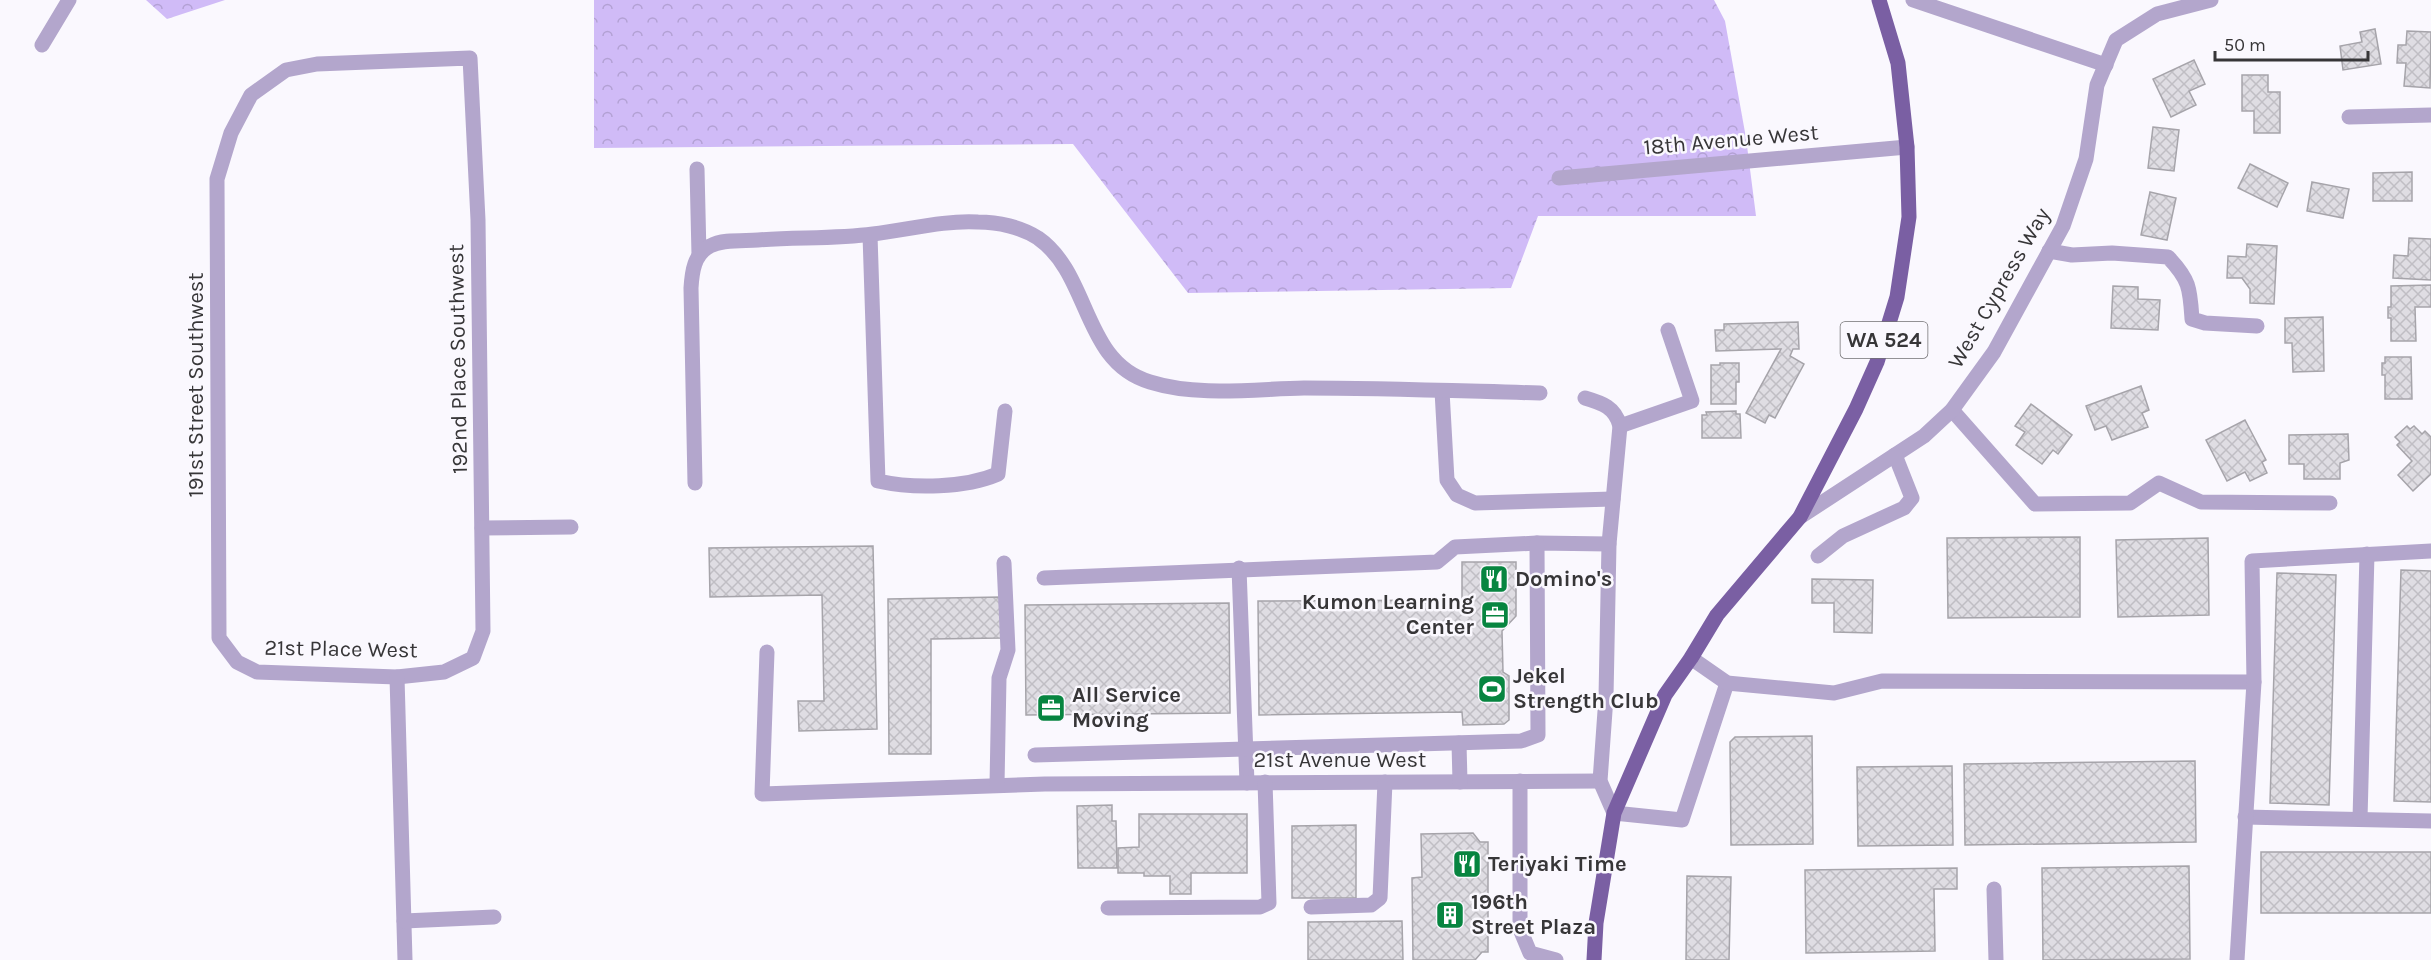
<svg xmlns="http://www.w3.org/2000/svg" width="2431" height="960" viewBox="0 0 2431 960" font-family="Karla,sans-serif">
	<defs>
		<pattern id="forest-crowns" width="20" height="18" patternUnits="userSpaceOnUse" patternTransform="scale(1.5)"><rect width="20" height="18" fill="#d0bbf7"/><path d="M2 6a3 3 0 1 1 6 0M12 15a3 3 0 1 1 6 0" fill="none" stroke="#b3a1d4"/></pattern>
		<pattern id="building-cross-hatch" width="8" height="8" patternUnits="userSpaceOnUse" patternTransform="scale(1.5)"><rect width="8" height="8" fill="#dfdde3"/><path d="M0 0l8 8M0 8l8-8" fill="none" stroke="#c0bec4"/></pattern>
	</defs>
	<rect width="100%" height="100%" fill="#faf8fe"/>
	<g fill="url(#forest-crowns)">
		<path d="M146,0h79l-58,19z"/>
		<path d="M594,0h1120l11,21 21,117 10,78h-218l-27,72 -323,5 -115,-149 -479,4z"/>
	</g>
	<g fill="url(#building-cross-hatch)" stroke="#a6a4aa" stroke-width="1.5">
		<path d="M2375,29l6,35 -38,6 -3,-24 22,-4 -2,-10z"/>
		<path d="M2407,31l24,1 -1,56 -26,-2 2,-23h-9l1,-18h8z"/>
		<path d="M2194,60l11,24 -16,7 7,14 -25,12 -18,-38z"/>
		<path d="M2242,75h26v17h12v41h-26v-22h-12z"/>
		<path d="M2153,127l26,3 -5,41 -26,-3z"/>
		<path d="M2250,164l38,19 -11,24 -39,-19z"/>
		<path d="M2412,172v29h-39v-28z"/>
		<path d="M2312,182l37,7 -6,29 -36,-7z"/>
		<path d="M2150,192l26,6 -9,42 -26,-5z"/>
		<path d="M2409,238l22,1v41l-38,-2 1,-23 14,1z"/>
		<path d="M2247,244l30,2 -3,58 -24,-1v-14l-8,-11h-15l1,-22 18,1z"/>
		<path d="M2431,285v22h-16l1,34h-25v-23h-3v-11h3v-21z"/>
		<path d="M2113,286l25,1v12l22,1 -2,30 -47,-2z"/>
		<path d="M2323,317l1,54 -31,1 -1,-29h-7v-25z"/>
		<path d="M1798,322l1,27h-6l-3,7 14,8 -29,54 -6,-3 -4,8 -19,-10 35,-64 -65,2 -1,-21h9v-6z"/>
		<path d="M2385,357h26l1,42h-27v-24h-3v-12h3z"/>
		<path d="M1720,363h19v19h-3v22h-25v-39h9z"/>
		<path d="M2141,386l8,24 -7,3 6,14 -36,13 -6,-14 -11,4 -9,-24z"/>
		<path d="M2031,404l41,31 -14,19 -5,-4 -11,14 -26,-19 9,-13 -10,-6z"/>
		<path d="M1736,411v3h4l1,24h-39v-23h5l-1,-3z"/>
		<path d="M2245,420l21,40 -4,2 5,11 -17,8 -5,-9 -18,9 -21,-41z"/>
		<path d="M2407,426l3,3 4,-3 8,8 3,-3 6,6v37l-18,17 -15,-16 14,-14 -15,-16 3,-3 -5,-5z"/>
		<path d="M2348,434l1,26 -9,3v16h-36v-15h-15v-29z"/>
		<path d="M2080,537v80l-132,1 -1,-80z"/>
		<path d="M2208,538l1,77 -91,2 -2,-77z"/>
		<path d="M873,546l4,183 -78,2 -1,-30h26l-2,-106 -112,2 -1,-49z"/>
		<path d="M1462,562h54v54l-14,15 1,41 6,4v44l-5,4 -41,1 -1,-13 -203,3 -1,-114 204,-1z"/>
		<path d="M2401,570l30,1v231l-37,-1z"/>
		<path d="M2277,573l59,2 -7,230 -59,-2z"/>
		<path d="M1812,579l61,1 -1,53 -38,-1v-29h-22z"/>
		<path d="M1001,597v41l-70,1v115h-42l-1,-155z"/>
		<path d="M1229,603l1,110 -204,2 -1,-110z"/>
		<path d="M1812,736l1,108 -82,1 -1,-103 5,-5z"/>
		<path d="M2195,761l1,81 -231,3 -1,-81z"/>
		<path d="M1952,766l1,79 -95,1 -1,-79z"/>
		<path d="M1112,805v16h4l1,47h-39l-1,-62z"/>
		<path d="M1139,814h108v59h-56v21h-21v-18h-26v-3h-26v-25l21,-1z"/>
		<path d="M1356,825v73h-64v-72z"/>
		<path d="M1473,833l7,9h8v110h-6l-7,8h-62l-1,-82 10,-1 -1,-43z"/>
		<rect x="2261" y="852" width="170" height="61"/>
		<path d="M2189,866l1,93 -147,1 -1,-92z"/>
		<path d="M1957,868v21h-23l1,62 -129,2 -1,-83z"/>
		<path d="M1687,876l44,1 -2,83h-43z"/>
		<path d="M1402,921l1,39h-95v-38z"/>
	</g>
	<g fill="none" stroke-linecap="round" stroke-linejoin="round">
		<g stroke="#b3a6cc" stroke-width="15">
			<path d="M1913,0l193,65"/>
			<path d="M42,45l27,-45"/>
			<path d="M470,58l8,162 5,411 -10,27 -29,14 -47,5 -140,-5 -20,-10 -18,-24 -2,-459 14,-46 20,-38 35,-25 31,-6z"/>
			<path d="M2349,117l82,-2"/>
			<path d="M697,169l2,86"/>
			<path d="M1559,178l348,-31"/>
			<path d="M870,235l8,246c36,8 87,7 120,-7l7,-63"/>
			<path d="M2049,251l23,4 40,-2 56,4c22,23 22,32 24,62l13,4 52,3"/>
			<path d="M1442,391l5,89 10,15 18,8 138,-4"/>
			<path d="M1585,398c17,5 30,9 35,28l-11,118 -3,153 -6,84 14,32 68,7 45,-137"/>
			<path d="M1952,410l83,94 95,-1 29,-20 42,19 129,1"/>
			<path d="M1620,426l72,-25 -24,-71"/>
			<path d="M695,483l-4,-195c1,-16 3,-34 19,-42 13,-7 33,-5 48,-6 38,-3 77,-1 115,-6 35,-4 70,-14 105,-12 20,0 43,5 60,16 53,37 44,124 112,144 48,15 104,7 154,6 78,0 157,3 236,5"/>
			<path d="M1800,517l124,-81 28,-26 42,-58 69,-126 23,-67 11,-74 19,-45 41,-26 54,-14"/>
			<path d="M482,528l89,-1"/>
			<path d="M1818,556l25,-20 61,-28 8,-10 -17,-43"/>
			<path d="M1239,568l8,215"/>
			<path d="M1044,578l393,-16 18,-15 82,-4 72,1"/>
			<path d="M767,652l-5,142 283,-10 555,-3"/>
			<path d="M1691,658l36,25 107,10 48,-12 372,1"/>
			<path d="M397,677l8,283"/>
			<path d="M1459,743l1,39"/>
			<path d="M1035,755l486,-14 17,-6 -1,-192"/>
			<path d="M1520,781v148l10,24 26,7"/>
			<path d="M997,785l2,-107 9,-28 -4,-87"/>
			<path d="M2245,817l186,4"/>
			<path d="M2360,819l7,-265"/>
			<path d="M1994,889l2,71"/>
			<path d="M1311,907l60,-2 9,-7 5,-116"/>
			<path d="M1108,908l152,-1 9,-4 -4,-121"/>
			<path d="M404,921l90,-4"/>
			<path d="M2237,960l17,-278 -2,-121 179,-10"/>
		</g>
		<path stroke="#7a5fa3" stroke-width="15" d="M1594,960l2,-37 18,-110 51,-118 26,-37 26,-43 83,-98 56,-108 21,-47 20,-65 12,-80 -2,-70 -9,-84 -19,-63"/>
	</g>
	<defs>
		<g id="restaurant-square" transform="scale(1.5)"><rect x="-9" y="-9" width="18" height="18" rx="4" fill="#078540" stroke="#faf8fe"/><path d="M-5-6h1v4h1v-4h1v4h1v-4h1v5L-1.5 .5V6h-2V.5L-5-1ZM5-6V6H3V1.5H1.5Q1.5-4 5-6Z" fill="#fff"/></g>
		<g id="office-square" transform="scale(1.5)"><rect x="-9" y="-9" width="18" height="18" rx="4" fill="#078540" stroke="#faf8fe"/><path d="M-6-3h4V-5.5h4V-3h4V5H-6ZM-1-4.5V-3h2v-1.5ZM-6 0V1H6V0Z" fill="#fff"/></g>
		<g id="stadium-square" transform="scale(1.5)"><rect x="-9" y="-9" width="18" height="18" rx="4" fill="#078540" stroke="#faf8fe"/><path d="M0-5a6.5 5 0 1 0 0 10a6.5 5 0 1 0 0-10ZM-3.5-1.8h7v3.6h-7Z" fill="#fff"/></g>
		<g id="building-square" transform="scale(1.5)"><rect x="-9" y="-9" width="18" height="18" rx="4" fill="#078540" stroke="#faf8fe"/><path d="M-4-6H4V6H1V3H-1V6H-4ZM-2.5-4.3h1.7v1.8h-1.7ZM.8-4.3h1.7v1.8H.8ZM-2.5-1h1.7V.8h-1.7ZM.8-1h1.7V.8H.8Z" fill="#fff"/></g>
	</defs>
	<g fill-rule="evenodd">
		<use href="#restaurant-square" x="1494" y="579"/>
		<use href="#office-square" x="1495" y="615"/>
		<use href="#stadium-square" x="1492" y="689"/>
		<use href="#office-square" x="1051" y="708"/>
		<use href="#restaurant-square" x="1467" y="864"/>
		<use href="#building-square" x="1450" y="915"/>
	</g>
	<g text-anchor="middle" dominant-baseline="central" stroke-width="5" stroke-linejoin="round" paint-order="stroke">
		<rect fill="#faf8fe" stroke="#727073" stroke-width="1.5" x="1840.5" y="322" width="87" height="36" rx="4.5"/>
		<g font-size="21" font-weight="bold" fill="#373638">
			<text x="1884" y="340">WA 524</text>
		</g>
		<g font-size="22" fill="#373638" stroke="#faf8fe">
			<text transform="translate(1731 140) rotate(-5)">18th Avenue West</text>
			<text transform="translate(1999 288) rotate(-60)">West Cypress Way</text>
			<text transform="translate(458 359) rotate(-91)">192nd Place Southwest</text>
			<text transform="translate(196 385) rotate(-90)">191st Street Southwest</text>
			<text transform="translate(341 649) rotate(1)">21st Place West</text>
			<text x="1340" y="760">21st Avenue West</text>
		</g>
		<g font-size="22" font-weight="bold" fill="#373638" stroke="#faf8fe" text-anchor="start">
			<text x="1515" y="579">Domino's</text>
			<text x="1474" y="602" text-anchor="end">Kumon Learning<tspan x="1474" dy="25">Center</tspan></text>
			<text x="1513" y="676">Jekel<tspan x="1513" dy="25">Strength Club</tspan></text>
			<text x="1072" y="695">All Service<tspan x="1072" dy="25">Moving</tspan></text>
			<text x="1488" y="864">Teriyaki Time</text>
			<text x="1471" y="902">196th<tspan x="1471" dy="25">Street Plaza</tspan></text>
		</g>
	</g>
	<path d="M2215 51v9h153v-9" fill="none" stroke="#373638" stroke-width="3"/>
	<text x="2224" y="51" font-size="18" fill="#373638" stroke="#faf8fe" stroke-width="4.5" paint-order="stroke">50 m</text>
</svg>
